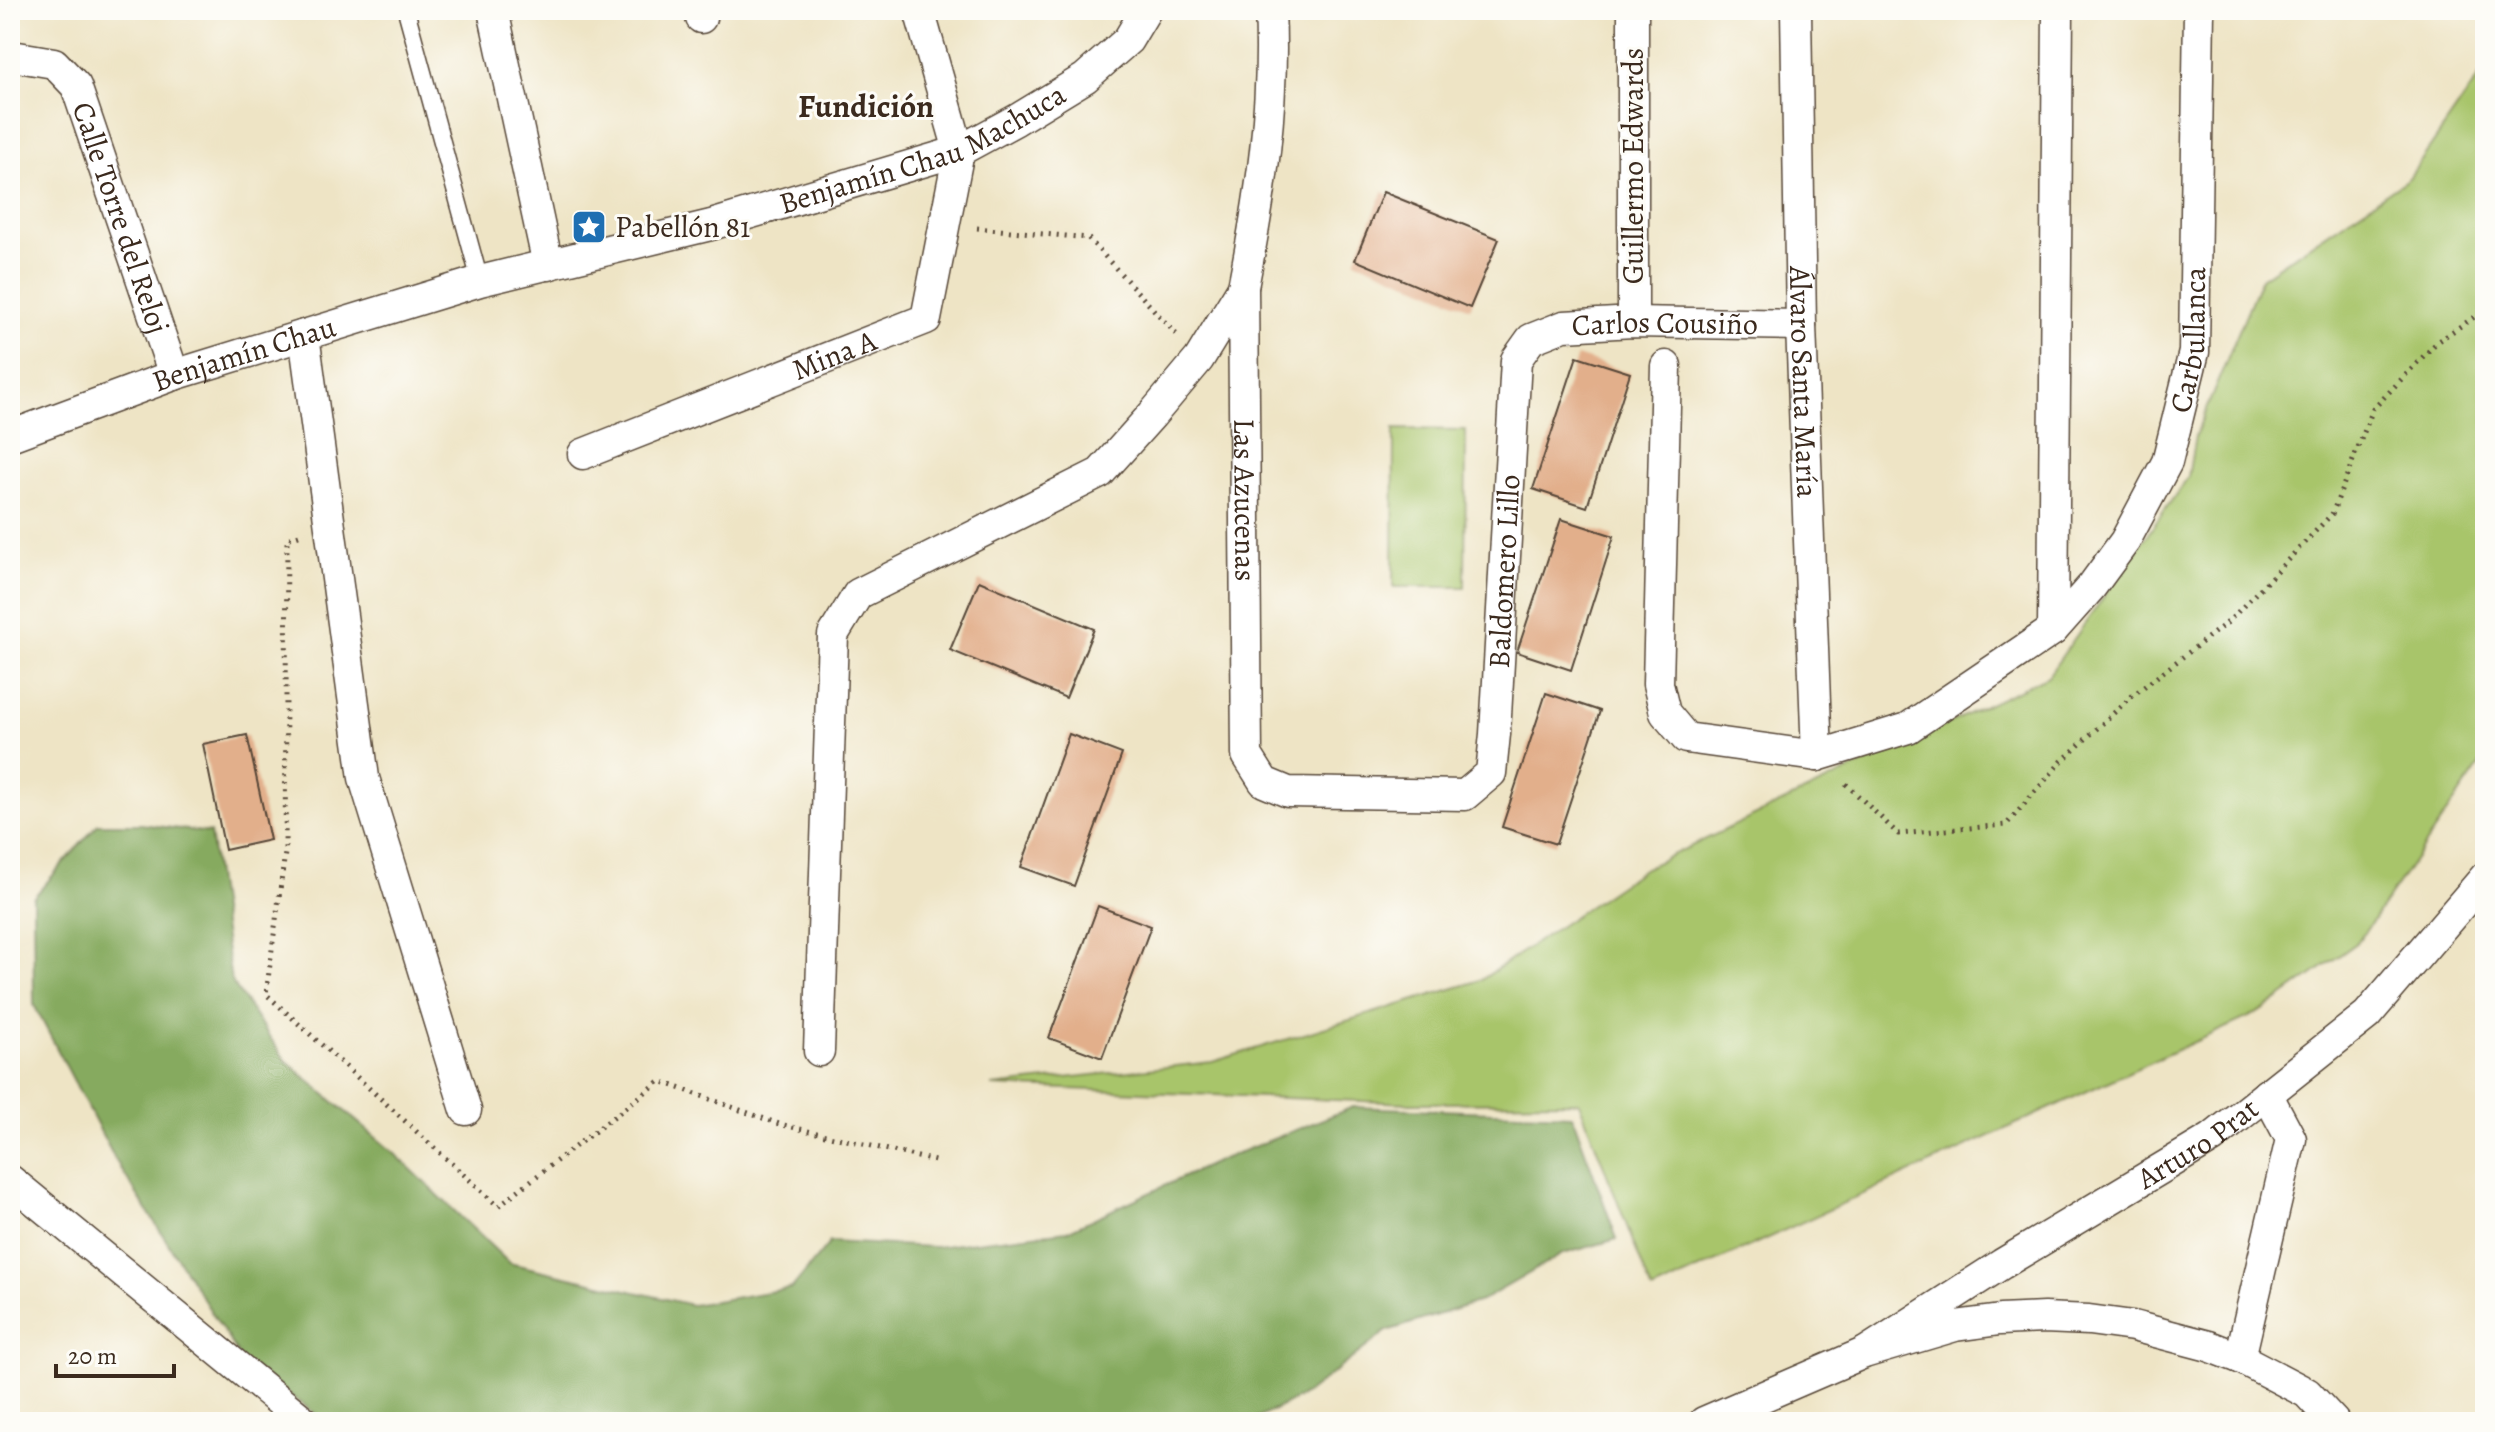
<svg xmlns="http://www.w3.org/2000/svg" width="2495" height="1432" viewBox="0 0 2495 1432" font-family="Alegreya,serif">
	<rect width="100%" height="100%" fill="#fdfcf7"/>
	<filter id="ink" filterUnits="userSpaceOnUse"><feTurbulence type="fractalNoise" baseFrequency=".0125" numOctaves="2"/><feDisplacementMap in="SourceGraphic" scale="16" xChannelSelector="R" yChannelSelector="G"/><feConvolveMatrix kernelMatrix="1 2 1 2 8 2 1 2 1" color-interpolation-filters="sRGB"/></filter>
	<filter id="wash" filterUnits="userSpaceOnUse"><feTurbulence type="fractalNoise" baseFrequency=".006" numOctaves="4" result="noise"/><feDisplacementMap in="SourceGraphic" scale="32" xChannelSelector="R" yChannelSelector="G"/><feGaussianBlur stdDeviation="1.8" result="paint"/><feColorMatrix in="noise" values="0 0 0 0 0 0 0 0 0 0 0 0 0 0 0 0 0 1.4 0 .05"/><feComposite in="paint" operator="in"/></filter>
	<g filter="url(#wash)">
		<rect width="100%" height="100%" fill="#eee4c5"/>
		<g fill="#a8c56b" stroke="#727844" stroke-width="2">
			<path d="M2485,68v689l-127,185 -96,69 -610,280 -73,-189 -169,1 -418,-17 220,-24 269,-82 164,-112 403,-192 140,-199 7,-41 66,-158 148,-100z"/>
			<path d="M1394,429l72,1 -1,157h-72z"/>
		</g>
		<path fill="#86aa5f" stroke="#606a3e" stroke-width="2" d="M98,824h43l69,9 21,148 55,80 108,92 115,110 183,42 100,-17 38,-46 105,5 132,-16 151,-70 135,-54 219,8 45,124 -54,15 -82,47 -94,30 -81,63 -56,28h-923l-86,-63 -125,-198 -82,-156 -1,-107z"/>
		<g id="blocks">
			<g fill="#e2af8b">
				<path d="M1383,192l116,47 -29,69 -115,-48z"/>
				<path d="M1577,356l53,17 -43,134 -54,-18z"/>
				<path d="M1561,519l53,17 -43,134 -54,-18z"/>
				<path d="M979,581l115,48 -28,69 -116,-48z"/>
				<path d="M1546,693l54,18 -44,133 -54,-17z"/>
				<path d="M1069,734l53,20 -48,132 -53,-19z"/>
				<path d="M247,735l23,105 -45,10 -22,-106z"/>
				<path d="M1098,906l53,20 -49,132 -53,-20z"/>
			</g>
		</g>
	</g>
	<g filter="url(#ink)">
		<use href="#blocks" fill-opacity="0" stroke="#564637" stroke-width="2"/>
		<g fill="none" stroke-linecap="round" stroke-linejoin="round">
			<g stroke="#564637" stroke-width="19">
				<path id="lane" d="M406,10l74,271"/>
			</g>
			<g stroke="#564637" stroke-width="33">
				<g id="street">
					<path d="M493,10l55,255"/>
					<path d="M699,10l2,8"/>
					<path id="s1" d="M1270,10c5,94 -9,186 -27,277l4,468 17,27 24,10 177,3 26,-22 4,-39 21,-374 15,-21 33,-13 69,-4 168,3"/>
					<path id="s2" d="M1796,10l5,315 16,431"/>
					<path id="s3" d="M10,60l8,-3 36,6 22,23 98,289"/>
					<path d="M1633,322v-312"/>
					<path d="M304,335l60,443 102,332"/>
					<path id="s4" d="M1666,366l-8,318 7,29 21,25 131,18 91,-28 145,-98 39,-44 33,-45 42,-79 27,-110 5,-342"/>
					<path id="s5" d="M10,436l164,-61 306,-94 231,-56 248,-74 57,-31 69,-42 43,-38 18,-30"/>
					<path id="s6" d="M583,454l343,-135 33,-168 -40,-141"/>
					<path d="M2053,630l5,-620"/>
					<path d="M819,1051l14,-416 25,-41 242,-121 52,-58 47,-56 44,-72"/>
					<path d="M10,1180l295,242"/>
					<path id="s7" d="M1864,1353l138,-89 210,-126 155,-123 118,-138"/>
					<path d="M2240,1358l51,-219 -24,-45"/>
					<path d="M1704,1422l160,-69 91,-27 45,-6 44,-2 45,2 44,6 76,20 31,12 67,35 27,29"/>
				</g>
			</g>
			<g stroke="#564637" stroke-width="5" stroke-dasharray="2 6" stroke-linecap="butt">
				<path d="M977,228l111,10 88,96"/>
				<path d="M299,535l-12,4 -2,314 -19,141 232,212 162,-125 119,43 160,38"/>
				<path d="M1846,784l52,50 108,-9 56,-64 70,-65 96,-74 104,-108 41,-105 65,-68 47,-31"/>
			</g>
			<use href="#lane" stroke="#fff" stroke-width="16"/>
			<use href="#street" stroke="#fff" stroke-width="30"/>
		</g>
	</g>
	<defs>
		<g id="sight-square" transform="scale(1.8)"><rect x="-9" y="-9" width="18" height="18" rx="4" fill="#1f6fb2" stroke="#fdfcf7"/><path d="M0-6L1.8-2.2L6-1.7L2.9 1.2L3.7 5.4L0 3.3L-3.7 5.4L-2.9 1.2L-6-1.7L-1.8-2.2Z" fill="#fff"/></g>
	</defs>
	<g fill-rule="evenodd">
		<use href="#sight-square" x="589" y="227"/>
	</g>
	<g text-anchor="middle" dominant-baseline="central" stroke-width="6" stroke-linejoin="round" paint-order="stroke">
		<g font-size="30" fill="#3b2a1e" stroke="#fdfcf7">
			<text stroke="none"><textPath href="#s5" startOffset="958">Benjamín Chau Machuca</textPath></text>
			<text transform="translate(1633 166) rotate(-90)">Guillermo Edwards</text>
			<text stroke="none"><textPath href="#s3" startOffset="216">Calle Torre del Reloj</textPath></text>
			<text stroke="none"><textPath href="#s1" startOffset="1592">Carlos Cousiño</textPath></text>
			<text stroke="none"><textPath href="#s4" startOffset="1112">Carbullanca</textPath></text>
			<text stroke="none"><textPath href="#s5" startOffset="248">Benjamín Chau</textPath></text>
			<text stroke="none"><textPath href="#s6" startOffset="270">Mina A</textPath></text>
			<text stroke="none"><textPath href="#s2" startOffset="372">Álvaro Santa María</textPath></text>
			<text stroke="none"><textPath href="#s1" startOffset="492">Las Azucenas</textPath></text>
			<text stroke="none"><textPath href="#s1" startOffset="1218">Baldomero Lillo</textPath></text>
			<text stroke="none"><textPath href="#s7" startOffset="394">Arturo Prat</textPath></text>
		</g>
		<g font-size="30" fill="#3b2a1e" stroke="#fdfcf7" text-anchor="start">
			<text x="615" y="227">Pabellón 81</text>
		</g>
		<g font-size="32" font-weight="bold" fill="#3b2a1e" stroke="#fdfcf7">
			<text x="866" y="106">Fundición</text>
		</g>
	</g>
	<rect width="2495" height="1432" fill="none" stroke="#fdfcf7" stroke-width="40"/>
	<path d="M56 1364v12h118v-12" fill="none" stroke="#3b2a1e" stroke-width="4"/>
	<text x="68" y="1364" font-size="24" fill="#3b2a1e" stroke="#fdfcf7" stroke-width="6" paint-order="stroke">20 m</text>
</svg>
